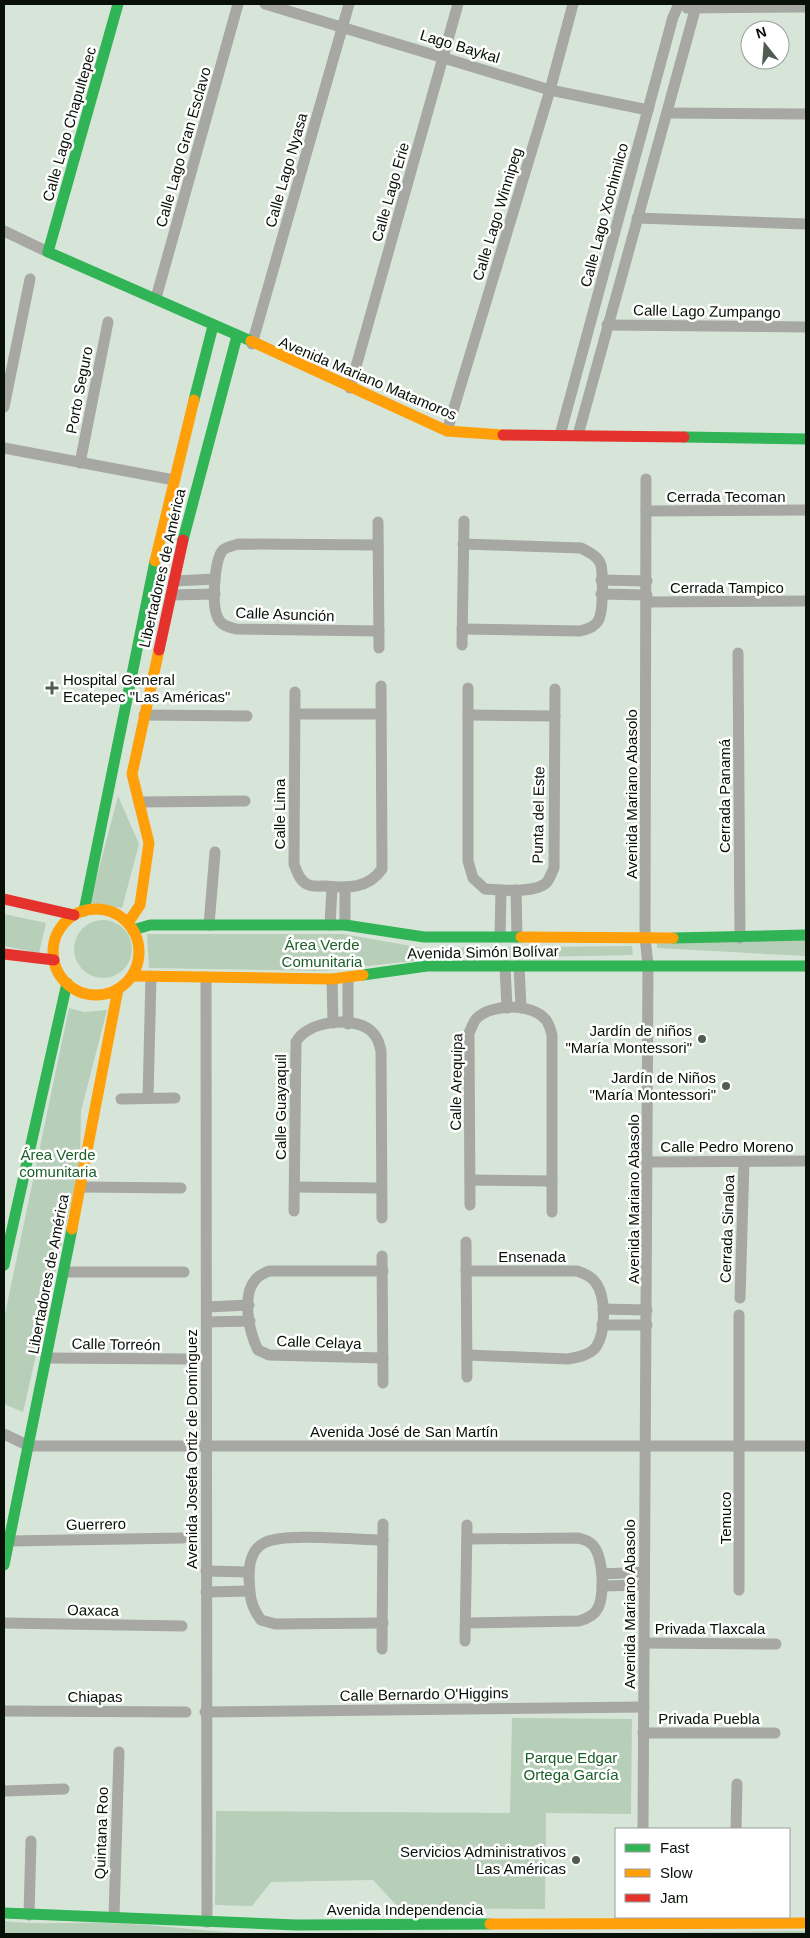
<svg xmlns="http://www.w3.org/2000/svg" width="810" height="1938" viewBox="0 0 810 1938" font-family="Arial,sans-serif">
	<rect width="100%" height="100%" fill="#d7e5d8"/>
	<g fill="#b7ceb8">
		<path d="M118,796l21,48 -17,64 -32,-5z"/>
		<path d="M4,914l42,9 -7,30 -35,-7z"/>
		<circle cx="103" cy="949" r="29"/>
		<path d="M806,933v23l-149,-8v-10z"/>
		<path d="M147,934h196l80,14 209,-2 1,9 -203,4 -106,12 -175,-3z"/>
		<path d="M69,1008l15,4 23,-2 -26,101 -1,53 -57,248 -19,-8v-85z"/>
		<path d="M512,1718l120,1 -1,95 -85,-1 -1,96 -146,-1 -26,-28 -102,2 -19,24 -37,-1 1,-94 294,2z"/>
		<path d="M4,1921c33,4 66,1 100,2 54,1 107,10 161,11h-261z"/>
		<path d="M806,1931v3h-152v-1z"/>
	</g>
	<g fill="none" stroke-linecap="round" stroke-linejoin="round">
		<g stroke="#a7a7a3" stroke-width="11">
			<path d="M265,4l285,86 98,20"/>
			<path d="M687,8l119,-1"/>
			<path d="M667,113l139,1"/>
			<path d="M637,218l169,6"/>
			<path d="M4,231l44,21"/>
			<path d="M156,298l82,-294"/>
			<path d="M607,325l199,2"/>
			<path d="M252,344l97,-340"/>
			<path d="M350,388l108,-384"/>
			<path d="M4,407l26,-128"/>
			<path d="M447,431l103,-341 23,-86"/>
			<path d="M560,435l113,-418 6,-13"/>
			<path d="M578,435l117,-425"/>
			<path d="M4,448l170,32"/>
			<path d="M80,463l28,-141"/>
			<path d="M646,511l160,-1"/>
			<path d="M378,522l1,126"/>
			<path d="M378,545l-140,-1c-5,2 -12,3 -15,6 -9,10 -11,54 -6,66 3,9 11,11 19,13l143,2"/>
			<path d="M601,580l46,1"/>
			<path d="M174,581l41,-2"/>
			<path d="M601,594l46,1"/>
			<path d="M171,595l44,-1"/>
			<path d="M647,602l159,-1"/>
			<path d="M462,629l118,2c8,-2 18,-5 20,-15 3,-9 3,-42 1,-51 -3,-9 -12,-13 -20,-17l-118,-4"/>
			<path d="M462,645l2,-124"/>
			<path d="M738,653l2,285"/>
			<path d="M468,688v173l5,17 12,11c15,1 51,5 62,-7 3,-4 5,-10 7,-14l1,-179"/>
			<path d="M295,692l-1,172c3,8 6,18 15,21 5,2 12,1 16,1 23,2 43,3 57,-17l-1,-183"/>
			<path d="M295,714h86"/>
			<path d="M144,715l103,1"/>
			<path d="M468,715l87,1"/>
			<path d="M139,802l106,-1"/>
			<path d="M516,890l1,47"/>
			<path d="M209,925l6,-73"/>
			<path d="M330,925l2,-38"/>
			<path d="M345,925v-38"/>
			<path d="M500,937l1,-47"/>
			<path d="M505,966l2,42"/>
			<path d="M519,966l2,42"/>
			<path d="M206,977l1,945"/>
			<path d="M348,978v46"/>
			<path d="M332,979l1,44"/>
			<path d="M148,1098l3,-122"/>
			<path d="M121,1099l54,-1"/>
			<path d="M648,1162l158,-1"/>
			<path d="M470,1180l82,1"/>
			<path d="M81,1187l100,1"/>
			<path d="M295,1187l86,1"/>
			<path d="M470,1205l-1,-172c2,-4 4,-10 7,-14 15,-16 57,-16 70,1 3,4 5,11 6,15v177"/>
			<path d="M294,1211l2,-169c11,-21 56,-26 74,-12 7,6 9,12 11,21l1,167"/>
			<path d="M466,1242l1,135"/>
			<path d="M382,1256l1,127"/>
			<path d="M383,1271h-114c-4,2 -10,4 -13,8 -15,16 -7,53 2,71l11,5 114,3"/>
			<path d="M466,1271h111c8,3 14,5 19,12 10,14 10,49 0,64 -6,8 -18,10 -28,12l-101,-4"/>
			<path d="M64,1272h120"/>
			<path d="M740,1298l4,-137"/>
			<path d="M207,1307l42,-2"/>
			<path d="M603,1309l44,1"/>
			<path d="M739,1315v275"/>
			<path d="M207,1322l43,-1"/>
			<path d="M602,1325h45"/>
			<path d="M47,1358l139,1"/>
			<path d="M4,1434l25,12h777"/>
			<path d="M9,1541l174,-3"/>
			<path d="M206,1571l43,1"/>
			<path d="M602,1574l42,-2"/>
			<path d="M602,1586l42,-1"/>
			<path d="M206,1592l43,-1"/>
			<path d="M4,1623l178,3"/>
			<path d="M383,1623l-108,1 -14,-4c-11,-15 -11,-24 -12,-43 0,-13 2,-27 15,-34 19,-11 94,-3 119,-3"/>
			<path d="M466,1623l113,-2c7,-2 15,-5 19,-13 7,-14 6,-57 -9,-66 -3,-2 -8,-3 -11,-4l-111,1"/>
			<path d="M465,1641l2,-116"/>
			<path d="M644,1643l132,1"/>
			<path d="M382,1649l1,-125"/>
			<path d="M4,1711l182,1"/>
			<path d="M205,1712l439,-5"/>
			<path d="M643,1733h132"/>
			<path d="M4,1791l60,-2"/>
			<path d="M643,1829l5,-864 -3,-28 1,-458"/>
			<path d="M736,1829l1,-45"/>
			<path d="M29,1915l2,-74"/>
			<path d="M114,1916l5,-164"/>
		</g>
		<g stroke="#30b455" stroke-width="11">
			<path d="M118,4l-70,248 203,89"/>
			<path d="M194,400l19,-74"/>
			<path d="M684,437l122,2"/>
			<path d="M183,540l54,-204"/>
			<path d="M84,911l71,-350"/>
			<path d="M133,930l17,-5h195l79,12h97"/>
			<path d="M673,938l133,-3"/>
			<path d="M363,975l64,-9h379"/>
			<path d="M4,1265l63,-282"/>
			<path d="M4,1565l68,-336"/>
			<path d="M4,1913l292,12 194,-1"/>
		</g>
		<g stroke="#ff9f0a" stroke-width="11">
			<path d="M251,341l196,90 56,4"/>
			<path d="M155,561l39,-161"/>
			<circle cx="96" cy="952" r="43"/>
			<path d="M128,923l12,-18 9,-62 -17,-69 27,-124"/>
			<path d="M521,937l152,1"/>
			<path d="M132,976l200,3 31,-4"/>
			<path d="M72,1229l46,-240"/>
			<path d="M490,1924l316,-1"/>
		</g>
		<g stroke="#e5322d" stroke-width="11">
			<path d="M503,435l181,2"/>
			<path d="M159,650l24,-110"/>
			<path d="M4,899l70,16"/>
			<path d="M4,954l50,6"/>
		</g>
	</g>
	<g fill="#505b51" stroke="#fff" stroke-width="2">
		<path d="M49.5 680.5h5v5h5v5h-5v5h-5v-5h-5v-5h5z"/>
		<circle cx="702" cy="1039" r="5"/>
		<circle cx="726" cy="1086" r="5"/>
		<circle cx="576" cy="1860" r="5"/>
	</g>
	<g text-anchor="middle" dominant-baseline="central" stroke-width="5" stroke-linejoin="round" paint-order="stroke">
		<g font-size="15" fill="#081008" stroke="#fff">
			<text transform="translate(460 46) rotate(17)">Lago Baykal</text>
			<text transform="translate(69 124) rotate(-74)">Calle Lago Chapultepec</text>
			<text transform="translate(183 147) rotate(-74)">Calle Lago Gran Esclavo</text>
			<text transform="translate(286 170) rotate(-74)">Calle Lago Nyasa</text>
			<text transform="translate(390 192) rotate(-74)">Calle Lago Erie</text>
			<text transform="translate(497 214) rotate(-73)">Calle Lago Winnipeg</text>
			<text transform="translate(604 215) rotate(-75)">Calle Lago Xochimilco</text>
			<text transform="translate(707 311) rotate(1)">Calle Lago Zumpango</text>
			<text transform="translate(368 378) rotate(23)">Avenida Mariano Matamoros</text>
			<text transform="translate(79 390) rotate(-79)">Porto Seguro</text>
			<text x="726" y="496">Cerrada Tecoman</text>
			<text transform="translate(162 568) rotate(-77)">Libertadores de América</text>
			<text x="727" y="587">Cerrada Tampico</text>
			<text transform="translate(285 614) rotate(2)">Calle Asunción</text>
			<text transform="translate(631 794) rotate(-90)">Avenida Mariano Abasolo</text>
			<text transform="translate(724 796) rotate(-90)">Cerrada Panamá</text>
			<text transform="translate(279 814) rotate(-90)">Calle Lima</text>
			<text transform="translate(538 815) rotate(-89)">Punta del Este</text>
			<text transform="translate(483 952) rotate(-1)">Avenida Simón Bolívar</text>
			<text transform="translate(456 1082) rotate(-89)">Calle Arequipa</text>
			<text transform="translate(280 1107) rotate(-90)">Calle Guayaquil</text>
			<text x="727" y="1146">Calle Pedro Moreno</text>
			<text transform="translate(633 1199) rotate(-90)">Avenida Mariano Abasolo</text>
			<text transform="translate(727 1229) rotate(-88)">Cerrada Sinaloa</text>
			<text x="532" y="1256">Ensenada</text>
			<text transform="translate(48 1274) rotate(-79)">Libertadores de América</text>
			<text transform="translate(319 1342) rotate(2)">Calle Celaya</text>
			<text transform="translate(116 1344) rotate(1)">Calle Torreón</text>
			<text x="404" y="1431">Avenida José de San Martín</text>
			<text transform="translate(191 1449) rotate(-90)">Avenida Josefa Ortiz de Domínguez</text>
			<text transform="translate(725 1518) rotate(-90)">Temuco</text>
			<text transform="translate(96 1524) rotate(-1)">Guerrero</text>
			<text transform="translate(629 1604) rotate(-90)">Avenida Mariano Abasolo</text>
			<text transform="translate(93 1610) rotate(1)">Oaxaca</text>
			<text x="710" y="1628">Privada Tlaxcala</text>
			<text transform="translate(424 1694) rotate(-1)">Calle Bernardo O'Higgins</text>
			<text x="95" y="1696">Chiapas</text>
			<text x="709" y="1718">Privada Puebla</text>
			<text transform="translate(101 1833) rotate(-88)">Quintana Roo</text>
			<text x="405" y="1909">Avenida Independencia</text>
		</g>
		<g font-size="15" fill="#081008" stroke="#fff" text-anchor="end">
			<text x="63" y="679" text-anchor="start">Hospital General<tspan x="63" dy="17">Ecatepec "Las Américas"</tspan></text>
			<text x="692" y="1030">Jardín de niños<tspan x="692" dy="17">"María Montessori"</tspan></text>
			<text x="716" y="1077">Jardín de Niños<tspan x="716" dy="17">"María Montessori"</tspan></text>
			<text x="566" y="1851">Servicios Administrativos<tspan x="566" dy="17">Las Américas</tspan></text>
		</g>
		<g font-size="15" fill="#1b5f28" stroke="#fff">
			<text x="322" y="944">Área Verde<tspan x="322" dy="17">Comunitaria</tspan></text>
			<text x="58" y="1154">Área Verde<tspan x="58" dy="17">comunitaria</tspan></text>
			<text x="571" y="1757">Parque Edgar<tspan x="571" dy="17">Ortega García</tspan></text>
		</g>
	</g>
	<rect width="810" height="1938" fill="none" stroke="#081008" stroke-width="10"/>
	<rect x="615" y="1828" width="175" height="90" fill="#ffffff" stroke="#9c9f9c"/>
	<rect x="625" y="1844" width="25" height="8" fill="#30b455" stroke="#9c9f9c"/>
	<text x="660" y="1853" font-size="15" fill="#081008">Fast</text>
	<rect x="625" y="1869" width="25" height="8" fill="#ff9f0a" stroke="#9c9f9c"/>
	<text x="660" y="1878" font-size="15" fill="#081008">Slow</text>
	<rect x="625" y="1894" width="25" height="8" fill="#e5322d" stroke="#9c9f9c"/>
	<text x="660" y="1903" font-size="15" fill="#081008">Jam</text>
	<g transform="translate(765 45) rotate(343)"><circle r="24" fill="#ffffff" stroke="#9c9f9c"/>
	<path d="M0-4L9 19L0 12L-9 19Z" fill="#505b51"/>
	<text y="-8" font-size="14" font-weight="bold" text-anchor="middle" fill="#081008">N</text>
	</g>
</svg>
